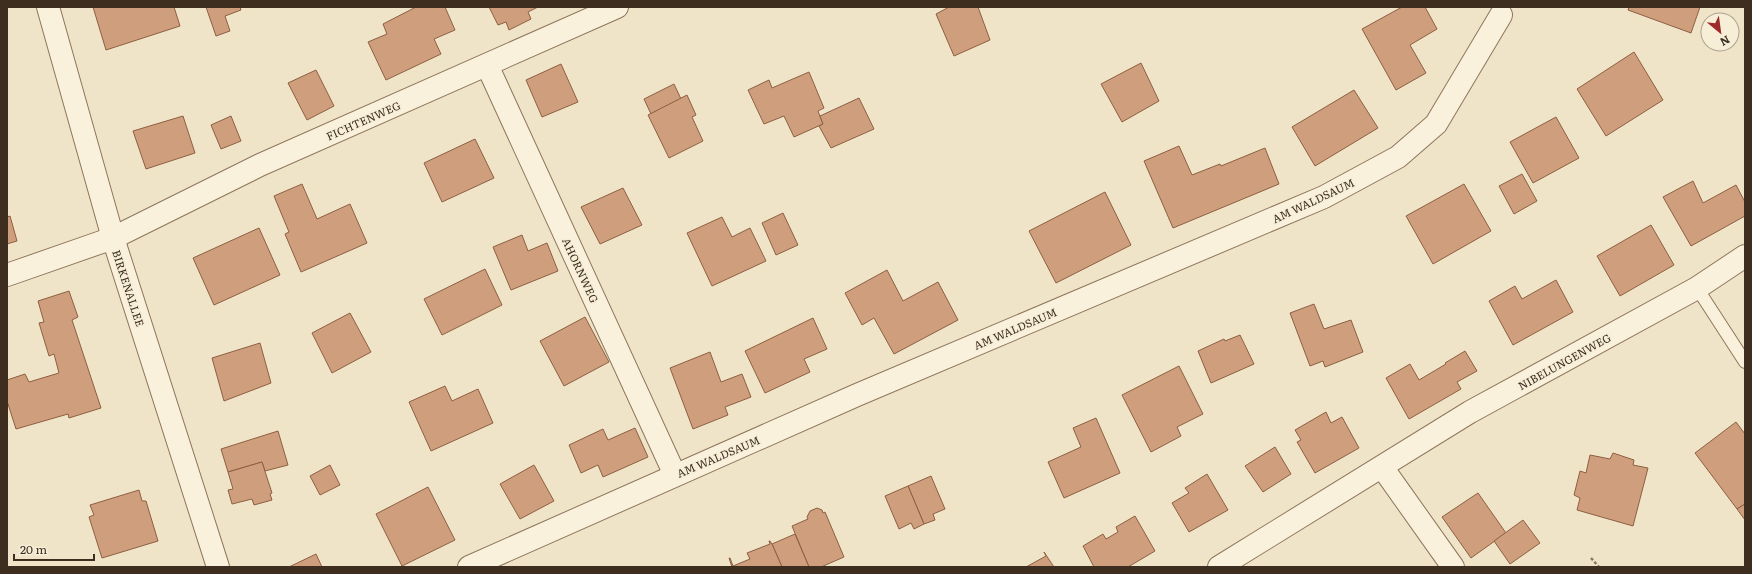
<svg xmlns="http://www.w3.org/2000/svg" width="1752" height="574" viewBox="0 0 1752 574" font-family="Literata,serif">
	<rect width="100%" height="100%" fill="#f0e4c8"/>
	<g fill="#cf9f7d" stroke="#8d5f41">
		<path d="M93,7h81l6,19 -74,24z"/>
		<path d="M206,7h34l1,3 -16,6 5,15 -14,5z"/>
		<path d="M416,7h29l10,23 -21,9 7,15 -55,26 -18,-38 19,-8 -4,-10z"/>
		<path d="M489,7h49l-10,5 3,7 -22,11 -3,-8 -8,3z"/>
		<path d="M949,7h29l12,33 -36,16 -18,-42z"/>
		<path d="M1402,7h23l12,22 -27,16 16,28 -30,17 -34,-61z"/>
		<path d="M1629,7h71l-9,26 -63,-23z"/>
		<path d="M1634,52l29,48 -57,36 -29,-47z"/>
		<path d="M1141,63l18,38 -37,21 -21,-38z"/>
		<path d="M561,64l17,38 -36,15 -16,-37z"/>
		<path d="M316,70l18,36 -27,14 -19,-37z"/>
		<path d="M809,72l15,36 -6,3 5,13 -29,13 -10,-21 -20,8 -16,-34 21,-10 3,8z"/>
		<path d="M674,84l7,15 -30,15 -7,-15z"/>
		<path d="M1354,90l24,38 -63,38 -23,-39z"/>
		<path d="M687,95l9,20 -4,2 11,24 -34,17 -21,-43z"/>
		<path d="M859,98l15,31 -43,19 -12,-22 4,-2 -3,-8z"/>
		<path d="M183,116l12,37 -49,16 -13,-38z"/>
		<path d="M231,116l10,25 -20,8 -10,-24z"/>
		<path d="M1556,117l23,41 -46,25 -23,-41z"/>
		<path d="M475,139l19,39 -52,24 -18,-39z"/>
		<path d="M1179,146l13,29 28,-11 1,2 44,-18 14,36 -106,44 -29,-67z"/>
		<path d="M1522,174l15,27 -23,13 -15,-28z"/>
		<path d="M1693,181l10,22 33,-18 9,17v14l-54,30 -28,-49z"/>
		<path d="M302,184l15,35 33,-15 17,39 -66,29 -16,-38 4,-2 -15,-36z"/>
		<path d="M1464,184l27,47 -58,33 -27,-48z"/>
		<path d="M623,188l19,37 -42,19 -19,-37z"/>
		<path d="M1105,192l26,53 -75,38 -27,-52z"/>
		<path d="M783,213l15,32 -22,10 -14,-32z"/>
		<path d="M10,216l7,25 -10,3v-27z"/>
		<path d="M722,217l10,20 18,-9 16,33 -54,25 -25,-53z"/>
		<path d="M1651,225l23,40 -54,31 -23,-40z"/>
		<path d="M259,228l21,47 -66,30 -21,-47z"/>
		<path d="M522,235l6,16 19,-8 11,28 -47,19 -18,-43z"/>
		<path d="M485,269l17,36 -60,30 -18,-36z"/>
		<path d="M887,270l16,31 35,-19 20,38 -64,34 -20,-36 -12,7 -17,-32z"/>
		<path d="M1556,280l17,32 -60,33 -24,-44 26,-15 7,13z"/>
		<path d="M69,291l9,26 -6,3 29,88 -32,10 -1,-4 -52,15 -9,-28v-21l18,-6 4,8 30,-9 -5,-19 -5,2 -10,-33 5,-1 -6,-21z"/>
		<path d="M1314,304l10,25 27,-9 12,32 -38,15 -2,-6 -13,5 -20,-53z"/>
		<path d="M350,313l21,39 -39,21 -20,-40z"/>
		<path d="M585,317l24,45 -45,24 -24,-45z"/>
		<path d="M813,318l14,31 -23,10 6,13 -45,21 -20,-42z"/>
		<path d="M1240,335l14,29 -43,19 -13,-32 26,-12 1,2z"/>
		<path d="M260,343l11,40 -47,18 -12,-43z"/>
		<path d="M1465,351l12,20 -20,11 4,7 -52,30 -23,-41 24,-14 9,16 27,-16 -1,-1z"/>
		<path d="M710,352l11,30 21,-8 9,23 -26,10 3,8 -35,14 -23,-61z"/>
		<path d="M1179,366l24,48 -26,13 4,9 -30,16 -29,-57z"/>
		<path d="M445,386l7,15 26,-12 15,34 -62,28 -22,-49z"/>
		<path d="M1326,412l5,11 11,-6 17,31 -44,25 -18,-31 4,-2 -6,-10z"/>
		<path d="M1096,418l24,55 -56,25 -16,-36 33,-15 -8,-19z"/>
		<path d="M1736,422l9,12v70l-8,5 -42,-56z"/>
		<path d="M635,428l13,29 -45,20 -5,-12 -17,8 -12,-28 34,-16 5,11z"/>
		<path d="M278,431l10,34 -23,6 -3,-9 -34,10 -7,-23z"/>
		<path d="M1275,447l16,27 -28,18 -18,-26z"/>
		<path d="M1613,453l21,7 -1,5 15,3 -15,58 -56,-16 3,-12 -6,-3 6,-24 6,2 4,-18 20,4z"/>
		<path d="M262,462l10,31 -2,1 2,6 -18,5 -2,-6 -20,5 -4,-14 5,-1 -5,-17z"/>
		<path d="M330,465l10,20 -20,10 -10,-19z"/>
		<path d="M534,465l20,36 -34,18 -20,-35z"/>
		<path d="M1207,474l21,36 -39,22 -17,-29 17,-10 -4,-5z"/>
		<path d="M931,476l14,33 -12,5 2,6 -11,4 -16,-38z"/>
		<path d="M908,486l16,38 -10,5 -3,-6 -12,6 -14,-33z"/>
		<path d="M428,487l27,53 -53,26 -26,-52z"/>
		<path d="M139,490l3,11h4l12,40 -56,17 -13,-41 5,-2 -4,-10z"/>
		<path d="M1478,493l28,40 -35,25 -29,-41z"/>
		<path d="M1745,504v16l-8,-11z"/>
		<path d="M817,508l5,2 1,3 2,-1 19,45 -23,10h-12l-17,-41 16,-7 -1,-2 3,-6z"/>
		<path d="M1135,516l20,35 -27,16h-34l-11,-21 20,-12 3,5 12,-7 -2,-5z"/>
		<path d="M1523,520l17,23 -30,21 -16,-23z"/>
		<path d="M795,534l14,33h-27l-10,-23z"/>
		<path d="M769,541h1l2,3 10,23h-50l-3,-9h1l3,8 17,-7 -3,-6 23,-9z"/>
		<path d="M1044,552l10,15h-28l20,-11z"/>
		<path d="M316,554l6,13h-33z"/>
	</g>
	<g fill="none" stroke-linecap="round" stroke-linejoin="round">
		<g stroke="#8d765c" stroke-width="14">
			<path id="lane" d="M1697,288l48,74"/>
		</g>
		<g stroke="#8d765c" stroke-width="24">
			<g id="street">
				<path d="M48,7l65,231 105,329"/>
				<path d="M487,65l188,410"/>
				<path d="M7,275l106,-37 147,-73 357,-158"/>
				<path d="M1382,467l71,100"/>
				<path d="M469,567l388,-172 467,-198 74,-40 38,-33 65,-109"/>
				<path d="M1219,567l251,-155 227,-124 48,-32"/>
			</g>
		</g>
		<path stroke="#8d765c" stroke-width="2.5" stroke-dasharray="3 2" stroke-linecap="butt" d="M1591,558l8,9"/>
		<use href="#lane" stroke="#faf1dc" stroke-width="12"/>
		<use href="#street" stroke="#faf1dc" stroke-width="22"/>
	</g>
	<g text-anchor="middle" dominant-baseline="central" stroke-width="3.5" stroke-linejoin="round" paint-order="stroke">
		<g font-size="11" fill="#3d2e20" stroke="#f7eed8">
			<text transform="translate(363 120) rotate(-24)">FICHTENWEG</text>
			<text transform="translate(1313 200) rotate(-25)">AM WALDSAUM</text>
			<text transform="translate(581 270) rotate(65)">AHORNWEG</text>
			<text transform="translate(129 288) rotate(72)">BIRKENALLEE</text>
			<text transform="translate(1015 328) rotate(-23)">AM WALDSAUM</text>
			<text transform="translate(1564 361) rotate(-29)">NIBELUNGENWEG</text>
			<text transform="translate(718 456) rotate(-23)">AM WALDSAUM</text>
		</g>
	</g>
	<rect width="1752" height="574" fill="none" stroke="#3d2e20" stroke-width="16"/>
	<g transform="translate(1720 32) rotate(151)"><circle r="19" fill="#f7eed8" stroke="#ada18e"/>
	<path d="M0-3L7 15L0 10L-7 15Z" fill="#9e2a2b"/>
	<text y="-6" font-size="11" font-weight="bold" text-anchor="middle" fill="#3d2e20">N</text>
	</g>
	<path d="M14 554v6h80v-6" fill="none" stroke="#3d2e20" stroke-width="2"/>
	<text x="20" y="554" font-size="12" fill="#3d2e20" stroke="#f7eed8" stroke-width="3" paint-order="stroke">20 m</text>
</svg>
